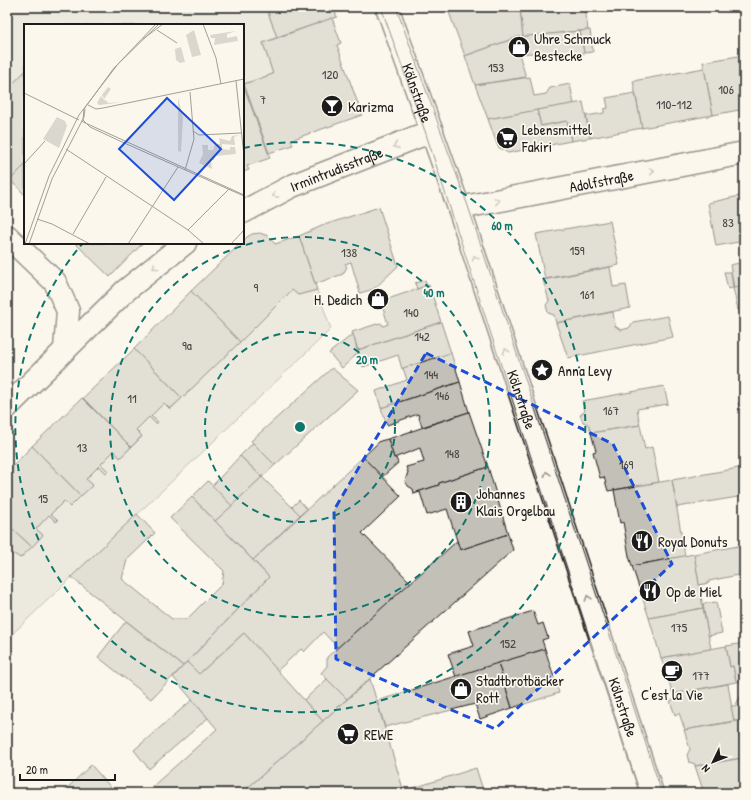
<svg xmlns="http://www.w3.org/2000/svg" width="751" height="800" viewBox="0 0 751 800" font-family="'Patrick Hand',sans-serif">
	<rect width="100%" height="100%" fill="#fbf7ec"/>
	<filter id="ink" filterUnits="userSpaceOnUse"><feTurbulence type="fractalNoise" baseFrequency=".025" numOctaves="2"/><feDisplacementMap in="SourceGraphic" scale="8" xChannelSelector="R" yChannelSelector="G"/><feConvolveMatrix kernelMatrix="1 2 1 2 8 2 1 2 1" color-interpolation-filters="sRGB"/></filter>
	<g filter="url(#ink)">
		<g fill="#dad7ce" stroke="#7b7a75">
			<path d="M7,7h259l11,30 -14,6 10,31 -30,10v-59h-218v46l-14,15 -4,-4z"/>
			<path d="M292,290l6,5 19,-5 14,39 -324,310v-65l1,-1 -1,-1v-12l6,-7 8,5 22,-23 -7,-6 13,-14 8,7 1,-2 -7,-6 13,-13 6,6 22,-22 -6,-6 13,-13 8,6 1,-1 -7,-7 13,-13 6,7 22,-21 -6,-7 13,-13 7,7 1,-2 -6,-6 13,-13 7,6z"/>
		</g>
		<g fill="#c3c0b8" stroke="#1c1c1c">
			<path d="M266,7h67l4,10 -60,20z"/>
			<path d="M447,7h73l3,30h-5l-53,19z"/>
			<path d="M520,7h65l3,23 -65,7z"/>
			<path d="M332,18l9,25 -4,2 25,70 -71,25 2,5 -24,8 -25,-69 29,-10 -10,-31z"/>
			<path d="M590,30l3,22 -9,1 -4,-22z"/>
			<path d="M580,31l4,22 -36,3 -3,-4 -26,2 7,23 -51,8 -10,-29 53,-19z"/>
			<path d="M744,55v54l-31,6 -10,-53z"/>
			<path d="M704,68l9,47 -71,13 -9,-47z"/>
			<path d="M25,71v94l-15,15 -3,-3v-87z"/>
			<path d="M530,77l4,19 12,-2 4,-6 20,-4 4,20 -86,15 -13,-34z"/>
			<path d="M243,84l27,74 -23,8 2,4 -6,2z"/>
			<path d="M635,93l7,35 -52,10 -4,-22 18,-3v-4l4,-1 -2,-10z"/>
			<path d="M583,102l7,36 -19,3 -4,-20 -26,5 -4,-16z"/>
			<path d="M537,110l4,16 26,-5 4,20 -63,12 -10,-6 -10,-28z"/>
			<path d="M25,165v30l-15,-15z"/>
			<path d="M744,195v46l-28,5 -8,-43z"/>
			<path d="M379,207l19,59 -24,23 -14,4 -9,-31 -6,2 2,3 -4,7 -28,10 -16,-48 25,-11z"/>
			<path d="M610,221l9,44 -74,14 -9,-45z"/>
			<path d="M260,233l8,3 7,8 24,-8 18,54 -19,5 -6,-5 -52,52 -49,-51 50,-48h2v-2l4,-4 5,-3z"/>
			<path d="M75,243h68l-33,34z"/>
			<path d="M744,262v24l-10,2 -4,-23z"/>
			<path d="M610,267l3,20 13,-2 4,23 -74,15 -2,-8 -6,-2 -2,-8 3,-4 -6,-21z"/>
			<path d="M724,272h7l2,16 -5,1z"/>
			<path d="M425,280l2,6 -10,3 -2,-6z"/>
			<path d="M429,285l12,37 -83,28 -6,-18 28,-9 2,1 1,2 5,-2 -7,-22 1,-1z"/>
			<path d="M744,286v23l-6,1 -5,-22z"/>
			<path d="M191,291l49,51 -58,56 -48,-49z"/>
			<path d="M613,312l2,14 6,4 8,-2 4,-6 35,-6 5,21 -105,21 -12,-35z"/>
			<path d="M441,322l10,31 -49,16 -4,-14 -35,12 -5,-17z"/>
			<path d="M353,334l5,19 -16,15 -13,-15z"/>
			<path d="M134,349l48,49 -12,11 -6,-6 -13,13 7,6 -2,2 -7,-7 -13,13 6,6 -11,11 -48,-49z"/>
			<path d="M451,353l9,29 -79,26 -5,-17 31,-11 -4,-12z"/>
			<path d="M332,368l26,22 -83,75 -24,-24z"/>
			<path d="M460,382l9,30 -47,15 -4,-13 -31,11 -6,-17z"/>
			<path d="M664,386l4,18 -31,5 3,16 -49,8 -3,-9 -5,-2 -3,-7 5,-4 -3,-10z"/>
			<path d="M82,398l49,49 -11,11 -6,-7 -13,13 7,7 -2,2 -7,-7 -13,13 7,6 -12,11 -49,-50z"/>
			<path d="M744,401v29l-6,-27z"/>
			<path d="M469,412l19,55 -49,16v2l-25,8 -1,-4 -5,-3 -3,-5 3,-9 -2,-5 18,-5 -4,-14 -26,10 -6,-19z"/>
			<path d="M640,425l5,24 7,-2 7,35 -51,9 -4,-14 -4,1 -7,-26 3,-1 -5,-18z"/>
			<path d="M388,439l6,19h2l2,5 -16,14 -19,-20 17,-16z"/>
			<path d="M253,443l22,22 -13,12 -22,-21z"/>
			<path d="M32,446l49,50 -11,11 -6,-6 -13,13 7,6 -2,2 -7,-7 -13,14 7,6 -11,12 -25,-23v-56l2,2z"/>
			<path d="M240,456l22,21 -30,29 -20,-20z"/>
			<path d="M363,457l38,39 -39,37 49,50 -73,65 -15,-16 -19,20 -3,-3 -24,22 -33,-38 -45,41 -12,-12 82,-85 -16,-17z"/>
			<path d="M488,467l20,67 -48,16 -13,-41 -20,6 -7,-23 -6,2v-1l25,-8v-2z"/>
			<path d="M744,467v29l-67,11 -5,-27z"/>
			<path d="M262,477l38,38 -47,45 -38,-39z"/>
			<path d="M672,480l13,76 -53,10 -3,-10 -6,-34 -3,1 -6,-33z"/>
			<path d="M208,481l24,25 -17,15 -23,-24z"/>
			<path d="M192,497l77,80 -86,89 -112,-89 66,-63 18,19 -28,27 -5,19 50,40h15l35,-35 2,-13 -54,-53z"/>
			<path d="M299,500l8,9 -7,6 -8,-8z"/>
			<path d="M7,524l25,23 -12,11 -7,-5 -6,7z"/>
			<path d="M508,534l5,16 -166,149 -26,-26 6,-7v-9l130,-116 3,9z"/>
			<path d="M744,545v23l-3,1v2l-3,4 -29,6v2l-10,2 -5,-31z"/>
			<path d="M694,554l9,54 -54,10 -17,-52z"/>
			<path d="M716,602l6,31 -14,3 -5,-32z"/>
			<path d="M703,608l8,41 -50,9 -12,-40z"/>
			<path d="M533,611l5,14 5,-2 5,15 -6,2 3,9 -89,28 -8,-23 26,-8 -5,-15z"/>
			<path d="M126,621l57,45 -32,33 -53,-42z"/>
			<path d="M244,633l79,88 -81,72h-97l72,-64 -44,-52 14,-15 12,12z"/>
			<path d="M744,643v38l-8,1 -3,-16 -3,1 -4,-21z"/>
			<path d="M726,646l4,21 3,-1 3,16 -63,12 -12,-36z"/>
			<path d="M545,649l14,44 -47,15 -14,-45z"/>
			<path d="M498,663l14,45 -32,11 -5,-15 -90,23 -8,-26z"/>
			<path d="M327,679l20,20 -24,22 -19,-21z"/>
			<path d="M370,679l34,113 -3,1h-24l-1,-2 -2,2h-132z"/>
			<path d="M728,684l6,37 -49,9 -6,-17 -4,2 -5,-14 5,-2 -2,-5z"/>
			<path d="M744,696v24l-10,1 -3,-15h4l5,-9z"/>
			<path d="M192,700l16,18 -59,51 -15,-19z"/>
			<path d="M744,720v13l-5,1 4,24 -48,8v-2l-6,-2 -2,-7 3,-6 -6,-19z"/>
			<path d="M743,758l1,35h-40l-9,-27z"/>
			<path d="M91,765l25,28h-54z"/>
			<path d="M476,768l8,25h-83l3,-2z"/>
		</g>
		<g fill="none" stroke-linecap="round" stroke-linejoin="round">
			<g stroke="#1c1c1c" stroke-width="25">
				<g id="minor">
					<path id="s1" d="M387,7l72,201 193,585"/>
					<path id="s2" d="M459,208l285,-55"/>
					<path id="s3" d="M243,212l49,-26 140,-55"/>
					<path d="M7,236l48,46 13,29 -3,38"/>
					<path d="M7,407l118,-116 60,-48"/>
				</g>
			</g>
			<use href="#minor" stroke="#fbf7ec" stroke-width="22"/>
			<g stroke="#1c1c1c" stroke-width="1">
				<path d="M381,7l45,127 214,659"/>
				<path d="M396,7l72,199 194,587"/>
			</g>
		</g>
		<defs><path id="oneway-chevron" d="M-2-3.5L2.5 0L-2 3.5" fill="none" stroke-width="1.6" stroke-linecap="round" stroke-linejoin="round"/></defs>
		<g stroke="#97948e">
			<use href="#oneway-chevron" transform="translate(396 146) rotate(159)"/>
			<use href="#oneway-chevron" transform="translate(652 171) rotate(-11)"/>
			<use href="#oneway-chevron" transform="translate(275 195) rotate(152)"/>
			<use href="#oneway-chevron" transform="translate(497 201) rotate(-11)"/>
			<use href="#oneway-chevron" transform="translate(475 258) rotate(-108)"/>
			<use href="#oneway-chevron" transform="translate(155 267) rotate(142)"/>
			<use href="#oneway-chevron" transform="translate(506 351) rotate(-108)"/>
			<use href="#oneway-chevron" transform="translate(547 474) rotate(-108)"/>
			<use href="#oneway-chevron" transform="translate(588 598) rotate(-108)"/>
		</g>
	</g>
	<path d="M0 0H751V800H0ZM426,353l187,91 59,120 -177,165 -159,-70 -2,-149z" fill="#fbf7ec" fill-opacity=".55" fill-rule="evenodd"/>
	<path fill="none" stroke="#1d4ed8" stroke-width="3" stroke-dasharray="8 5" stroke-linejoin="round" d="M426,353l187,91 59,120 -177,165 -159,-70 -2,-149z"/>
	<g fill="none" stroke="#0f766e" stroke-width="2" stroke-dasharray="7 5">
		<circle cx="300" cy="427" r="95"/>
		<circle cx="300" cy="427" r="190"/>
		<path d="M243 148A285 285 0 1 1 82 244"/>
	</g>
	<defs>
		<g id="shop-disc" transform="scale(1.15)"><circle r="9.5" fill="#1c1c1c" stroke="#fbf7ec"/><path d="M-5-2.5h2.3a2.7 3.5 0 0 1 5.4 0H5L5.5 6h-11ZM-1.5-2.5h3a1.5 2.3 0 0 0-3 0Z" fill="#fff"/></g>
		<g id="bar-disc" transform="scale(1.15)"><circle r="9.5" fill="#1c1c1c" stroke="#fbf7ec"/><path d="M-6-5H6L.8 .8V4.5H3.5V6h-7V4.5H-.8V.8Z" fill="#fff"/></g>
		<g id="supermarket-disc" transform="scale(1.15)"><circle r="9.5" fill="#1c1c1c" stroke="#fbf7ec"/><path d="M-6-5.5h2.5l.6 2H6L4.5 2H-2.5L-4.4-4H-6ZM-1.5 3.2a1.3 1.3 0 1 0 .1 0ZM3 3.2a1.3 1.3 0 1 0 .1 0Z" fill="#fff"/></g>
		<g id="sight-disc" transform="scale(1.15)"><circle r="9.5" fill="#1c1c1c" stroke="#fbf7ec"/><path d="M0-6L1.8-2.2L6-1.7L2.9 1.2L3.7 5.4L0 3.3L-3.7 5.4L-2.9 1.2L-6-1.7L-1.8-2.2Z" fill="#fff"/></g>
		<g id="building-disc" transform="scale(1.15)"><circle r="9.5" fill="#1c1c1c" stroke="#fbf7ec"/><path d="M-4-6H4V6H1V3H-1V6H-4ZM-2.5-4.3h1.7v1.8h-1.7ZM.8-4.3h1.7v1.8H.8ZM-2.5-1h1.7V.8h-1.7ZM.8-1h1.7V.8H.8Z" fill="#fff"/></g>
		<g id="restaurant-disc" transform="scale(1.15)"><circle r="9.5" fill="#1c1c1c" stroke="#fbf7ec"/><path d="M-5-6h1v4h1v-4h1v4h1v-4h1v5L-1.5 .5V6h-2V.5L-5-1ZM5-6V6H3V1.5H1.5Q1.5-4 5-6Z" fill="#fff"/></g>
		<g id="cafe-disc" transform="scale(1.15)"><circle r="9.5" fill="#1c1c1c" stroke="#fbf7ec"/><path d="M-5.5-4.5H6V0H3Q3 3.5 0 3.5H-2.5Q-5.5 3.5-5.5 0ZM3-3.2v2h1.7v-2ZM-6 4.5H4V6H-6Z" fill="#fff"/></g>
	</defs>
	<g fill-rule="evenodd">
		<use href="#shop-disc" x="519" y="47"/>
		<use href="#bar-disc" x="332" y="106"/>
		<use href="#supermarket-disc" x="507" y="138"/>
		<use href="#shop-disc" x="378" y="299"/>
		<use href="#sight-disc" x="542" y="370"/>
		<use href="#building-disc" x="461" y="502"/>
		<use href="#restaurant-disc" x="642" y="541"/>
		<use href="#restaurant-disc" x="650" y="591"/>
		<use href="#cafe-disc" x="672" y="671"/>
		<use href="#shop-disc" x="461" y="689"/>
		<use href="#supermarket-disc" x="348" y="734"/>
	</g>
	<g text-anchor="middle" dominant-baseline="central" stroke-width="3.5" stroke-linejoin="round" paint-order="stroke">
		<g font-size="13" fill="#464543">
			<text x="496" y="67">153</text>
			<text x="330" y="74">120</text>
			<text x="726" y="89">106</text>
			<text x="263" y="99">7</text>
			<text x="674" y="104">110-112</text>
			<text x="728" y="222">83</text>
			<text x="577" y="250">159</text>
			<text x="349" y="252">138</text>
			<text x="256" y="287">9</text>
			<text x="587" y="294">161</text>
			<text x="411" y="312">140</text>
			<text x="422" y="336">142</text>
			<text x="187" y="345">9a</text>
			<text x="431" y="374">144</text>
			<text x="442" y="395">146</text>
			<text x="132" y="398">11</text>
			<text x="611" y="410">167</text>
			<text x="82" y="447">13</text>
			<text x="452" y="453">148</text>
			<text x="626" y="464">169</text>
			<text x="43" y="498">15</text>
			<text x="679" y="627">175</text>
			<text x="508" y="643">152</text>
			<text x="701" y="675">177</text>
		</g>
		<g font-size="15" fill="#1c1c1c" stroke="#fbf7ec" text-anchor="start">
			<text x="534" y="38">Uhre Schmuck<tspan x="534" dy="17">Bestecke</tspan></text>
			<text x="348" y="106">Karizma</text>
			<text x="522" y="129">Lebensmittel<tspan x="522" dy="17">Fakiri</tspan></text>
			<text x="362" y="299" text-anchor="end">H. Dedich</text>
			<text x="558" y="370">Anna Levy</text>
			<text x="476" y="493">Johannes<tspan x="476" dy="17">Klais Orgelbau</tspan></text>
			<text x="658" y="541">Royal Donuts</text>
			<text x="666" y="591">Op de Miel</text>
			<text x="476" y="680">Stadtbrotbäcker<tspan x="476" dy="17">Rott</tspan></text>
			<text x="672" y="694" text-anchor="middle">C'est la Vie</text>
			<text x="364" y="734">REWE</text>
		</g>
		<g font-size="15" fill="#1c1c1c" stroke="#fbf7ec">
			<text stroke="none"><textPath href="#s1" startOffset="91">Kölnstraße</textPath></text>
			<text stroke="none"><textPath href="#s3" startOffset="103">Irmintrudisstraße</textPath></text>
			<text stroke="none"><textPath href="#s2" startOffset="145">Adolfstraße</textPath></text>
			<text stroke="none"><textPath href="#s1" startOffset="415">Kölnstraße</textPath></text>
			<text stroke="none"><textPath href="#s1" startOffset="739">Kölnstraße</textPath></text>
		</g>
	</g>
	<g transform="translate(24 24)">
		<rect width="220" height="220" fill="#fbf7ec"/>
		<path d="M170,6l7,25 -9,2 -6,-22zM212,7l-9,3v4l10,-2 1,5 -24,4 1,-7h-4l-1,-3zM157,23l4,15 -5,1 -4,-3 -1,-11zM84,63l3,2 -7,10 5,4 12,-1 -11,2 -4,-2 3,2 -10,1 -2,-2 4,-7 5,6 -4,-7zM154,73l5,21 -2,34 -3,-1zM33,93l8,4 2,5 -8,22 -16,-9zM215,111l-5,2 1,8 -13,-1v5l8,1v-3h5l1,7 -21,2 -1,4h-3l1,9 -13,-6 4,-9 -1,-9h6v5h5l2,-6h5l-1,-6 11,3 2,-5z" fill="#dad7ce"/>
		<path fill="none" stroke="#a29f99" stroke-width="1" d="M135,0l-45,44 -30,41 -1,11 7,7 32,15 122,54M179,0l13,34 5,26M133,6l20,13M119,15l20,-15M212,57l8,75M0,69l55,27M64,81l8,4 7,-1 141,-29M57,97l163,74M169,107l6,4 42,-2M42,125l122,81 16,14M0,140l21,-23M161,146l9,-31 -4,-47M13,195l15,5 38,20M164,206l41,-41M49,210l33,-57M1,220l24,-68 30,-61 39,-51 38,-40M5,220l23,-65 32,-62 1,-8M104,220l50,-77M207,220l13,-14"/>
		<path fill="#1d4ed8" fill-opacity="0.15" stroke="#1d4ed8" stroke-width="2" d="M143,74l54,51 -47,51 -55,-51z"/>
		<rect width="220" height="220" fill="none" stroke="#1c1c1c" stroke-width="2"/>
	</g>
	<circle cx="300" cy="427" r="6" fill="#0f766e" stroke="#fbf7ec" stroke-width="2"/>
	<g font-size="12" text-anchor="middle" font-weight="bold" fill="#0f766e" stroke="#fbf7ec" stroke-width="3.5" stroke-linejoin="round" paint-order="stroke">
		<text x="502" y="230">60 m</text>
		<text x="434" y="297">40 m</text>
		<text x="367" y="364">20 m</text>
	</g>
	<rect width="751" height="800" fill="none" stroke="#fbf7ec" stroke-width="24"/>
	<rect x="12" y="12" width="727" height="776" fill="none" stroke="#1c1c1c" stroke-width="1.5" filter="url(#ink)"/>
	<g transform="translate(713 762) rotate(227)" stroke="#fbf7ec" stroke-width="3" paint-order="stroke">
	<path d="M0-3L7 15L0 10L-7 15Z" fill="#1c1c1c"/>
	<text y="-6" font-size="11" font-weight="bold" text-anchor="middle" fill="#1c1c1c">N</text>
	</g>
	<path d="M20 774v6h95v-6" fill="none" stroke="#1c1c1c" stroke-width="2"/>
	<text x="26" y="774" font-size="12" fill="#1c1c1c" stroke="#fbf7ec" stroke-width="3" paint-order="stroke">20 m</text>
</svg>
